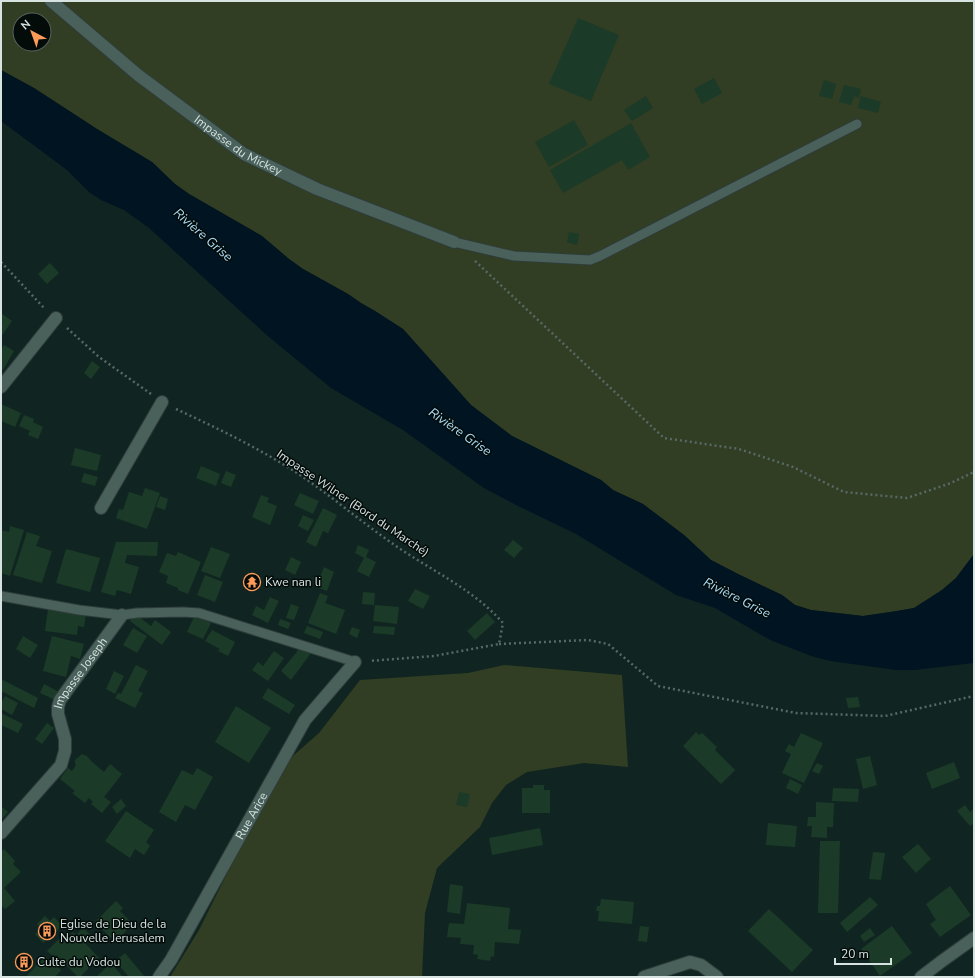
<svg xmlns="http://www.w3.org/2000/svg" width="975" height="978" viewBox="0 0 975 978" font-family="'Nunito Sans',sans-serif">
	<rect width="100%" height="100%" fill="#102521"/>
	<g fill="#313e23" fill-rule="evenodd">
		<path d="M1,1h973v553l-18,24 -14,12 -28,18 -17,3 -34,5 -52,-6 -16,-5 -13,-10 -44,-21 -27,-14 -27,-25 -41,-31 -30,-14 -12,-10 -89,-44 -41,-31 -68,-76 -28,-18 -14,-8 -13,-9 -45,-25 -14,-10 -27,-23 -73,-42 -14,-10 -23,-22 -55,-33 -63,-41 -33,-18zM20,20h24v24h-24z"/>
		<path d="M504,665l118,10 6,92 -44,-4 -57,9 -21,13 -14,18 -12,24 -43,41 -12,45 -3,64h-252l29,-47 59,-119 14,-30 22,-26 25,-22 41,-53 108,-7z"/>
	</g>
	<path fill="#001421" d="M1,70l33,18 63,41 55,33 23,22 14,10 73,42 27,23 14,10 45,25 13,9 14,8 28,18 68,76 41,31 89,44 12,10 30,14 41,31 27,25 27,14 44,21 13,10 16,5 52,6 34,-5 17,-3 28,-18 14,-12 18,-24v109l-59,7h-19l-66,-9 -16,-4 -44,-17 -55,-32 -39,-13 -100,-61 -60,-29 -32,-17 -81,-58 -72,-42 -62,-51 -120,-109 -25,-18 -23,-10 -12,-8 -22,-22 -66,-49z"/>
	<g fill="#1b3a28">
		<path d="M578,18l41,17 -28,66 -42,-17z"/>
		<path d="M714,78l8,15 -20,11 -8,-15z"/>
		<path d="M824,80l12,4 -4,15 -13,-3z"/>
		<path d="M844,85l17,4 -2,9 -5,-2 -3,9 -12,-3z"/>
		<path d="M646,96l7,12 -21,13 -8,-11z"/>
		<path d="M861,96l20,6 -3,11 -20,-5z"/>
		<path d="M574,120l14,25 -39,22 -14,-25z"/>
		<path d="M631,123l19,34 -22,13 -6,-10 -59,33 -13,-23z"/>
		<path d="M569,232l10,2 -2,11 -10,-3z"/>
		<path d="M50,263l9,10 -12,11 -9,-10z"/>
		<path d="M1,313l11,8 -11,16z"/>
		<path d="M4,345l10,6 -11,19 -2,-1v-19z"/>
		<path d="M92,361l8,6 -9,12 -7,-6z"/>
		<path d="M1,404l20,9 -6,14 -14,-6z"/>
		<path d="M24,415l10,4 -1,3 10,5 -5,12 -10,-4 2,-4 -11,-5z"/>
		<path d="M75,448l26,7 -4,16 -26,-6z"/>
		<path d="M201,466l19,8 -4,12 -20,-8z"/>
		<path d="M226,471l10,4 -5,12 -10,-4z"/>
		<path d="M84,473l14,4 -3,9 -14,-4z"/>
		<path d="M145,488l15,5 -13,36 -31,-11 3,-9 4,1 6,-18 13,4z"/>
		<path d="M300,493l19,8 -6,13 -19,-9z"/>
		<path d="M261,495l8,3 -2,4 10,4 -7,19 -18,-8z"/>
		<path d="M160,496l8,3 -3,11 -9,-3z"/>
		<path d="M323,508l14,7 -9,18 -5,-2 -7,16 -10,-5z"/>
		<path d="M303,515l11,5 -6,11 -10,-5z"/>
		<path d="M10,526l14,4 -14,46 -9,-3v-43l8,2z"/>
		<path d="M27,532l13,4 -4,10 16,5 -10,32 -29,-8z"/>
		<path d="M513,540l10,8 -9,10 -10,-8z"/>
		<path d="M116,542h42l-1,14 -30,-1 -2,8 14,4 -8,27 -14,-4 -2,6 -14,-4z"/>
		<path d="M358,545l11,5 -3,7 10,5 -7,15 -12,-6 7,-13 -9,-5z"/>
		<path d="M211,547l19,7 -10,24 -19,-7z"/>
		<path d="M66,549l34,9 -10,34 -34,-9z"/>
		<path d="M178,552l23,10 -13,32 -10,-4v-2l-12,-5 2,-7 -9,-4 8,-19 9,3z"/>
		<path d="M291,557l10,5 -6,13 -10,-5z"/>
		<path d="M324,567l10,5 -7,19 -11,-4z"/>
		<path d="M205,575l18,7 -8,20 -18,-7z"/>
		<path d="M415,589l15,7 -7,13 -15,-8z"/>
		<path d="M363,592l12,1 -1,12 -12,-1z"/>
		<path d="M320,593l8,3 -3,7 20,7 -9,24 -28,-11z"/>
		<path d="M270,597l9,4 -11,22 -16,-8 4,-9 8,4z"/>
		<path d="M291,604l8,3 -5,13 -8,-2z"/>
		<path d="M375,605l24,2 -2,17 -24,-3z"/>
		<path d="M48,609l38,5 -2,13 -6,-1 -1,9 -32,-4z"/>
		<path d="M487,613l8,9 -20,18 -8,-9z"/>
		<path d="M135,614l16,12 4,-6 16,12 -9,13 -32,-24z"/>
		<path d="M195,615l16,8 -8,16 -16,-7z"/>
		<path d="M280,619l11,4 -3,6 -10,-4z"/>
		<path d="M307,626l16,6 -3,7 -16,-6z"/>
		<path d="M374,626l21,1 -1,8 -21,-2z"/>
		<path d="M352,627l8,3 -3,8 -8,-4z"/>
		<path d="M133,628l14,8 -10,17 -14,-8z"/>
		<path d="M212,630l23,12 -7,14 -10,-5 2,-2 -15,-8z"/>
		<path d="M23,636l15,9 -8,13 -14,-9z"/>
		<path d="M52,636l32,8 -4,15 -9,-3 -5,21 -23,-6z"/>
		<path d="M300,646l11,7 -20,27 -10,-9 15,-18z"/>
		<path d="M274,651l10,7 -16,23 -16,-11 6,-8 5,4z"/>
		<path d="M136,665l12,6 -10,20 5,2 -8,15 -20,-10 3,-5 3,1z"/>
		<path d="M114,671l10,5 -9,18 -9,-5z"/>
		<path d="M1,679l37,19 -4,10 -33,-17z"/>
		<path d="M44,684l15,8 -4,8 -15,-7z"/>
		<path d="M268,688l27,17 -6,9 -27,-16z"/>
		<path d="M5,696l13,7 -6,12 -11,-6v-6z"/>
		<path d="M858,697l2,10 -12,1 -2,-10z"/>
		<path d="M236,706l35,22 -22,35 -34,-21z"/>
		<path d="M1,713l22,11 -5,9 -17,-8z"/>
		<path d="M47,723l7,5 -12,16 -7,-5z"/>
		<path d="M696,732l3,3 3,-2 15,14 -2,3 20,20 -14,14 -38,-38z"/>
		<path d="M801,733l22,10 -19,40 -22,-10 9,-19 -6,-3 4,-7 5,3z"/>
		<path d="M82,754l5,2 4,5 13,11 6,-8 12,10 -18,23 7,5 -9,11 -11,-9 2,-2 -4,-4 -4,5 -13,-10 3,-2 -15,-12 8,-11 4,3 4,-6 -1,-1v-4z"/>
		<path d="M870,756l7,29 -14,4 -7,-30z"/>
		<path d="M954,762l6,16 -28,11 -6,-16z"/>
		<path d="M817,763l6,3 -4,8 -7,-3z"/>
		<path d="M197,768l16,9 -18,33 -10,-5 -9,17 -17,-10 23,-42 11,5z"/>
		<path d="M790,779l12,6 -4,9 -12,-6z"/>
		<path d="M533,785h11v5h6v23h-28v-25h11z"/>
		<path d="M833,788l26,1 -1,13 -26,-1z"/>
		<path d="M459,792l11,2 -3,13 -11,-2z"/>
		<path d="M121,799l5,7 -9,8 -5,-7z"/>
		<path d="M816,802l18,1 -1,24h-6v11l-16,-1 1,-11h-5l1,-9h8z"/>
		<path d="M965,805l5,7 4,-4v15l-4,3 -13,-15z"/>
		<path d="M1,806l7,6 -7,8z"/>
		<path d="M126,811l28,19 -8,12 4,4 -6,9 -9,-6 -5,9 -25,-17z"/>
		<path d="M768,823l29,3 -2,21 -29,-2z"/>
		<path d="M540,828l3,17 -51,10 -3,-17z"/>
		<path d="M820,841h20l-2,72h-20z"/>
		<path d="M918,844l13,15 -15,14 -14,-16z"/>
		<path d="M4,849l11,12 -2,3 8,8 -17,16 11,13 -10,8 -4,-4v-53z"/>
		<path d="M873,852l12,1 -4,27 -12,-1z"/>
		<path d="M450,884l13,2 -3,28 -13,-2z"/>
		<path d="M950,886l21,29 -31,22 -10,-13 6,-4 -10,-16z"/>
		<path d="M870,897l8,8 -31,27 -7,-9z"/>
		<path d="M601,899l33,3 -2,22 -34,-3 1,-10h-3l1,-5h3z"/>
		<path d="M116,901l7,7 -3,3 13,13 -18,18 -20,-20z"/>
		<path d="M467,903l43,5 -2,21 13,1 -2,14 -24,-2 -1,15 -3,-1 -1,5 -13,-2 1,-4 -5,-1 1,-9 -14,-1 1,-6 -14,-1 2,-14 15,1z"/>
		<path d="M769,909l44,41 -21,22 -44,-41z"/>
		<path d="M45,916l5,5 4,-4 8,9 -19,17 -8,-9 6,-5 -4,-5z"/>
		<path d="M640,926l9,1 -2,15 -9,-1z"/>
		<path d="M892,926l20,27 -32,23 -19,-27z"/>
		<path d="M83,928l10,9 -7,7 13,14 -19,19h-2l-22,-22 -2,2 -7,-6 17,-17 3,4 6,-6 3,3z"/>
		<path d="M870,928l5,7 -11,7 -4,-6z"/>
		<path d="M23,952l11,13 -9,7 -11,-13z"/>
		<path d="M125,953l20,24h-16l-14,-16z"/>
		<path d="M45,956l16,14 -6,7h-29z"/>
		<path d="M111,963l12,14h-27z"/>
	</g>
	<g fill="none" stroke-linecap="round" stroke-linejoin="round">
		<g stroke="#2f3d3a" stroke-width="11">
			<g id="service">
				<path d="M454,242l60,14 76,4 10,-4 257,-132"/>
				<path d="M1,596l78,14 43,5 15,-2 46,-1 16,1 156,49"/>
			</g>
		</g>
		<g stroke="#2f3d3a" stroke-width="14">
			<g id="minor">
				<path id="s1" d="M51,1l87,74 106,79 73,35 137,53"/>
				<path d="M1,387l55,-69"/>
				<path d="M101,508l61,-106"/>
				<path id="s2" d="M1,833l60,-68 4,-14v-12l-7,-25v-7l2,-7 62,-85"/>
				<path id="s3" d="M159,977l12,-17 134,-240 50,-58"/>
			</g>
		</g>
		<g stroke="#2f3d3a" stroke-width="14">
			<g id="tertiary">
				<path d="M644,977l46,-15 11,3 16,12"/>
				<path d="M921,977l21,-16 32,-23"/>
			</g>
		</g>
		<g stroke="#576966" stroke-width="2.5" stroke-dasharray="2 3" stroke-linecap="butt">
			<path d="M475,261l189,177 75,11 54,18 51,25 63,6 44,-15 23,-11"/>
			<path d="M1,262l44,47"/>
			<path d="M67,328l32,29 52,37"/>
			<path d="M176,409c43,20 87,41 127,68 32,22 61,47 93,69 36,25 77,43 107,77l-4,21 -65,12 -65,5"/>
			<path d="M499,644l89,-4 20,4 50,42 138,27 89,3 89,-20"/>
		</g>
		<use href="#service" stroke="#49605b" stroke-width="9"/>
		<use href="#minor" stroke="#49605b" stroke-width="12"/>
		<use href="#tertiary" stroke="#49605b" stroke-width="12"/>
	</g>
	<defs>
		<g id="temple-ring" transform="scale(0.9)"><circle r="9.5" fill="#040c0a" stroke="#fe9b59" stroke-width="1.5"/><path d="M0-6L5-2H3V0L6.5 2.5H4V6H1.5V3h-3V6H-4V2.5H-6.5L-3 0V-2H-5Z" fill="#fe9b59"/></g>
		<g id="building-ring" transform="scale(0.9)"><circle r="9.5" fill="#040c0a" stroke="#fe9b59" stroke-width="1.5"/><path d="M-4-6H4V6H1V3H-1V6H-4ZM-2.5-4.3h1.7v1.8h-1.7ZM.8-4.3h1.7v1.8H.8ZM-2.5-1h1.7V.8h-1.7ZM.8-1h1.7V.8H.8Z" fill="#fe9b59"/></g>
	</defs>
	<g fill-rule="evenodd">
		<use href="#temple-ring" x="252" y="582"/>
		<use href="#building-ring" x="47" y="931"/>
		<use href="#building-ring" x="24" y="962"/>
	</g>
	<g text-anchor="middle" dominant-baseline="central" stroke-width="3" stroke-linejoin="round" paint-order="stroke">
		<g font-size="12" fill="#d6e3e0" stroke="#040c0a">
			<text stroke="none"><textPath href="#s1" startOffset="237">Impasse du Mickey</textPath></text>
			<text transform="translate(353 503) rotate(34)">Impasse Wilner (Bord du Marché)</text>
			<text stroke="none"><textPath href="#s2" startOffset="191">Impasse Joseph</textPath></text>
			<text stroke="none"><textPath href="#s3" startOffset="186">Rue Arice</textPath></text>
		</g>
		<g font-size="12" fill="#d6e3e0" stroke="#040c0a" text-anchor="start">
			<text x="265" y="582">Kwe nan li</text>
			<text x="60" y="924">Eglise de Dieu de la<tspan x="60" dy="14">Nouvelle Jerusalem</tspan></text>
			<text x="37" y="962">Culte du Vodou</text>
		</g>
		<g font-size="13" font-style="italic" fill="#aadcf8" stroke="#040c0a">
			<text transform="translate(203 235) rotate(41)">Rivière Grise</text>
			<text transform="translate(460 432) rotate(35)">Rivière Grise</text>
			<text transform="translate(737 598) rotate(27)">Rivière Grise</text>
		</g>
	</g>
	<rect width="975" height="978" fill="none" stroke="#d6e3e0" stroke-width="4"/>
	<g transform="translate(32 32) rotate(319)"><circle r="19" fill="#040c0a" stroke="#586260"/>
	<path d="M0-3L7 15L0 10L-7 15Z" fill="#fe9b59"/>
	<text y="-6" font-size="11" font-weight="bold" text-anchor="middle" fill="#d6e3e0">N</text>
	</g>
	<path d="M835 958v6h56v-6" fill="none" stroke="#d6e3e0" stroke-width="2"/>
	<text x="841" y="958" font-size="12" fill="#d6e3e0" stroke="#040c0a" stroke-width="3" paint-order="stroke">20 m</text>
</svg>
